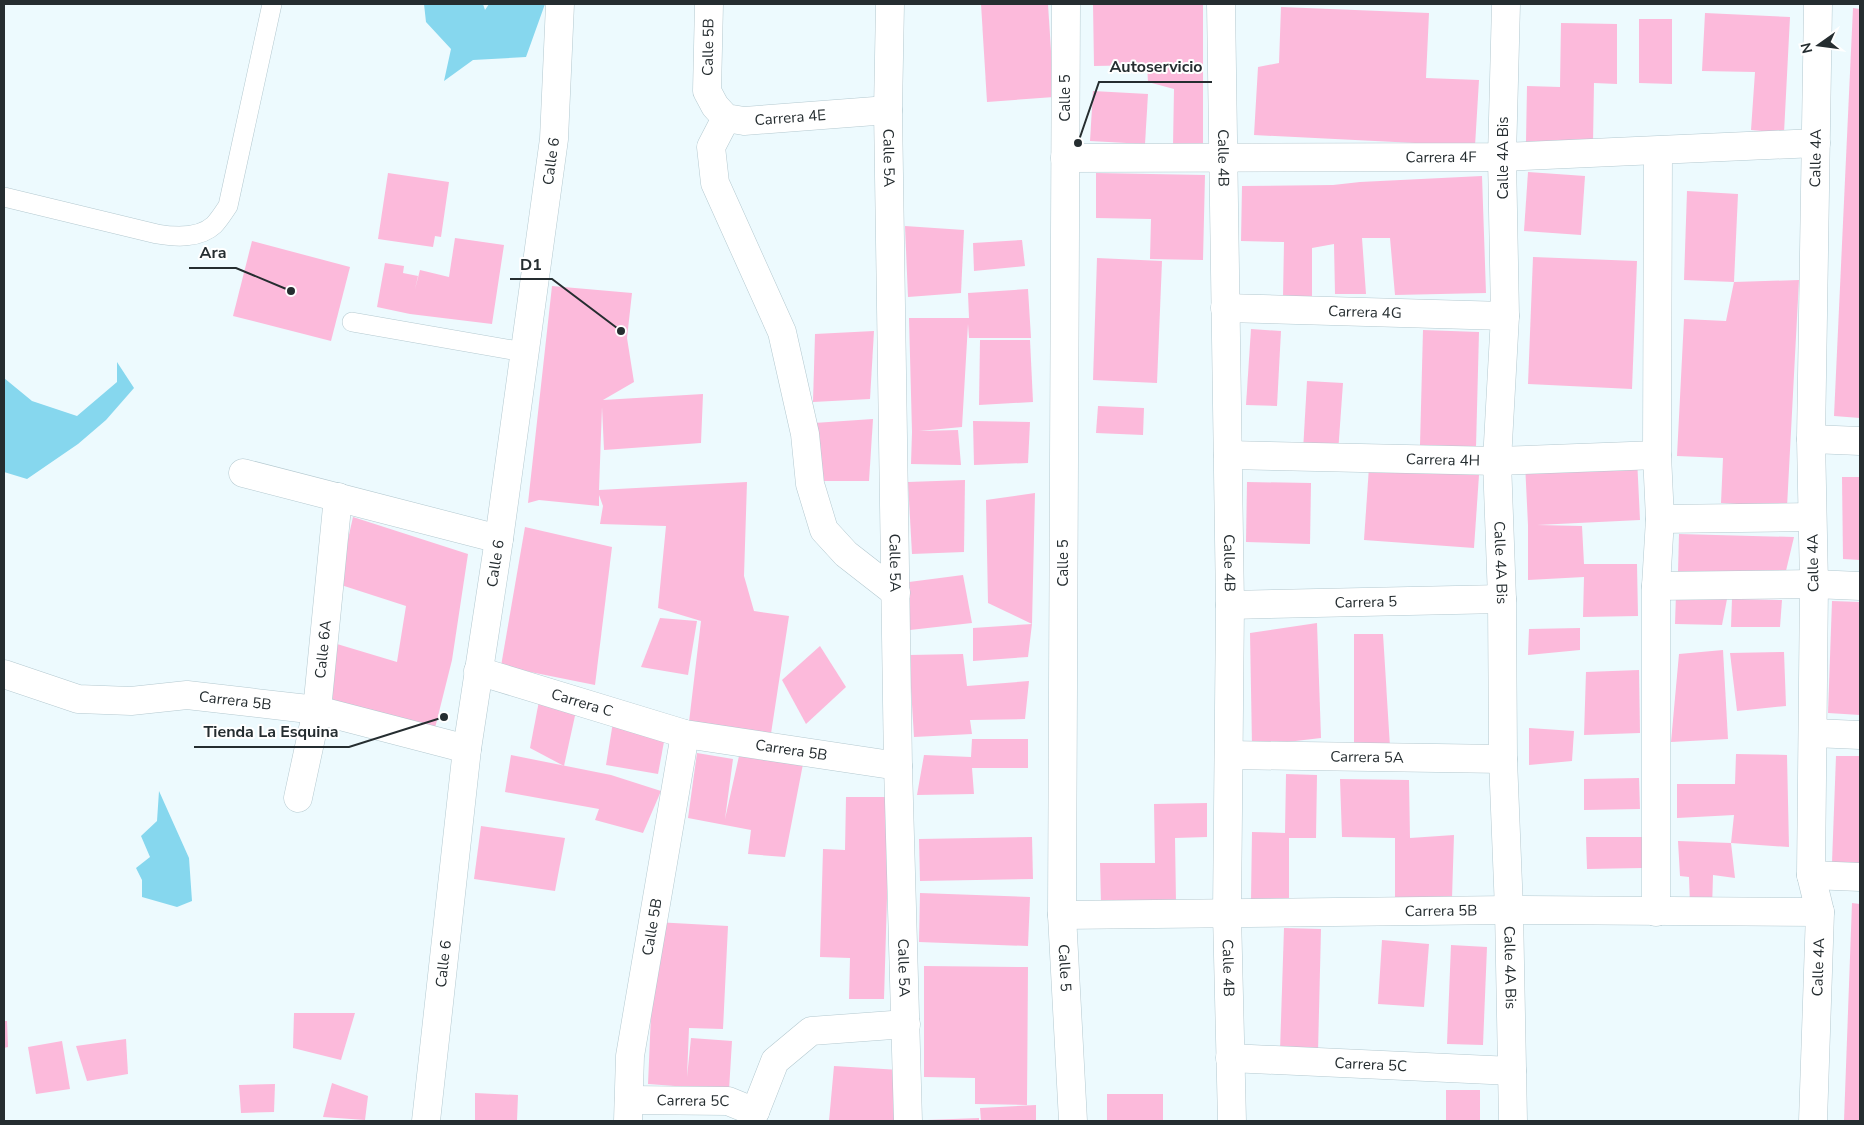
<svg xmlns="http://www.w3.org/2000/svg" width="1864" height="1125" viewBox="0 0 1864 1125" font-family="'Nunito Sans',sans-serif">
	<rect width="100%" height="100%" fill="#edfafe"/>
	<g fill="#86d7ee">
		<path d="M424,4h59l2,6 4,-6h56l-19,53 -53,3 -29,21 7,-32 -25,-27z"/>
		<path d="M117,362l17,26 -28,32 -28,24 -51,35 -23,-7v-94l28,23 45,15 40,-34z"/>
		<path d="M159,791l30,67 3,43 -15,6 -35,-10v-17l-6,-12 14,-11 -9,-21 16,-15z"/>
	</g>
	<g fill="#fcbadb">
		<path d="M981,4h67l6,93 -67,5z"/>
		<path d="M1093,4h110v142h-30l1,-57 -26,-7 -1,-17 -53,1z"/>
		<path d="M1281,7l148,6 -3,65 53,2 -4,66 -221,-11 4,-68 21,-4z"/>
		<path d="M1853,8l7,1v409l-26,-2z"/>
		<path d="M1705,13l85,4 -6,116 -33,-3 4,-58 -53,-1z"/>
		<path d="M1639,19h33v65l-33,-1z"/>
		<path d="M1561,23l56,1v60l-23,-1 -1,60 -67,-1 1,-56 33,1z"/>
		<path d="M1093,91l55,3 -3,50 -55,-3z"/>
		<path d="M1528,172l57,4 -4,59 -57,-4z"/>
		<path d="M388,173l61,9 -8,55 -6,-1 -2,11 -55,-8z"/>
		<path d="M1096,173l109,2 -2,85 -53,-1 1,-40 -55,-1z"/>
		<path d="M1482,176l4,117 -91,2 -5,-57h-28l4,56h-31l-1,-50 -22,4v51l-29,-1 1,-56 -43,-1 1,-55 91,-1 27,-3z"/>
		<path d="M1687,191l51,3 -4,88 -50,-2z"/>
		<path d="M905,226l59,4 -3,63 -53,4z"/>
		<path d="M455,238l49,7 -12,79 -82,-10 -33,-7 8,-44 19,3 -1,7 15,3 -3,13 5,-19 29,7z"/>
		<path d="M1022,240l3,26 -51,5 -1,-28z"/>
		<path d="M252,241l98,26 -19,74 -98,-25z"/>
		<path d="M1533,257l104,4 -5,128 -104,-5z"/>
		<path d="M1097,258l65,3 -5,122 -64,-3z"/>
		<path d="M1799,280l-12,227 -66,-4 2,-45 -46,-2 7,-137 42,2 8,-39z"/>
		<path d="M552,286l80,7 -5,45 7,44 -31,18 100,-6 -2,49 -97,7 -2,-43 -3,83 148,-8 -3,94 10,35 35,5 -19,124 -81,-18 12,-101 -43,-13 8,-82 -66,-2 3,-18 -4,-11v11l-60,-6 -11,3z"/>
		<path d="M1028,289l3,49h-62l-1,-14 -6,103 -43,4 39,-1 3,35 -50,-1 1,-32 -3,-114h60l-1,-25z"/>
		<path d="M1251,329l30,2 -4,75 -31,-1z"/>
		<path d="M1423,330l56,2 -3,115 -56,-2z"/>
		<path d="M874,331l-4,68 -57,3 2,-68z"/>
		<path d="M980,340h50l3,62 -54,3z"/>
		<path d="M1307,381l36,2 -5,70 -35,-2z"/>
		<path d="M1098,406l46,2 -1,27 -47,-2z"/>
		<path d="M873,419l-4,62h-56l1,-58z"/>
		<path d="M973,421l57,1 -2,41 -54,2z"/>
		<path d="M1637,458l3,62 -103,5 45,1 2,38h53l1,52 -55,1 1,-40 -56,3v-55l-3,-62z"/>
		<path d="M1369,467l110,8 -5,73 -110,-8z"/>
		<path d="M1842,477h18v83l-17,-1z"/>
		<path d="M965,480l-1,72 -52,2 -4,-72z"/>
		<path d="M1247,482l64,1 -1,61 -64,-2z"/>
		<path d="M1035,493l-3,131 -4,33 -55,4v-33l59,-4 -44,-21 -2,-103z"/>
		<path d="M353,517l115,37 -16,106 -17,68 -107,-28 9,-56 60,18 9,-56 -68,-22z"/>
		<path d="M525,527l87,20 -17,138 -94,-19z"/>
		<path d="M1679,534l115,3 -9,38 -107,-3z"/>
		<path d="M963,575l9,48 -62,7 -1,-48z"/>
		<path d="M1676,594h52l-6,31 -47,-1z"/>
		<path d="M1732,599l50,1 -2,27h-49z"/>
		<path d="M1832,601l28,1v113l-32,-2z"/>
		<path d="M660,618l37,3 -9,54 -47,-8z"/>
		<path d="M1317,623l4,115 -69,8 -2,-113z"/>
		<path d="M1580,628v22l-52,5 1,-26z"/>
		<path d="M1354,634h29l7,113 -36,3z"/>
		<path d="M820,646l26,41 -40,37 -24,-44z"/>
		<path d="M1723,650l5,89 -57,3 8,-88z"/>
		<path d="M1784,652l2,54 -49,5 -7,-58z"/>
		<path d="M963,654l4,32 62,-5 -4,38 -55,1 2,14 -58,3 -5,-82z"/>
		<path d="M1639,670l1,63 -56,2 2,-63z"/>
		<path d="M539,701l37,10 -12,55 -34,-18z"/>
		<path d="M613,722l53,9 -8,43 -52,-9z"/>
		<path d="M1529,728l45,3 -2,30 -43,4z"/>
		<path d="M972,739h56v29h-56l2,26 -57,1 7,-40 47,2z"/>
		<path d="M697,753l36,6 -8,60 14,-63 64,8 -18,93 -37,-3 3,-24 -63,-12z"/>
		<path d="M1736,754l51,1 2,92 -58,-4 3,-28 -57,3v-34h58z"/>
		<path d="M511,755l100,20 50,16 -18,42 -48,-13 4,-11 -94,-17z"/>
		<path d="M1836,756h24v109l-28,-2z"/>
		<path d="M1286,774l31,1 -1,63h-27v63l-38,-1 1,-68 33,1z"/>
		<path d="M1639,778l1,31 -56,1v-31z"/>
		<path d="M1340,779l69,1 1,58 44,-3 -2,63 -57,1v-61l-53,-1z"/>
		<path d="M846,797h44l-6,202h-35l1,-41 -30,-1 3,-108 22,1z"/>
		<path d="M1207,803v34l-32,1 1,65 -75,1 -1,-41h55l-1,-59z"/>
		<path d="M481,826l84,12 -10,53 -81,-12z"/>
		<path d="M1032,837l1,42 -113,2 -1,-42z"/>
		<path d="M1586,837h56v31l-55,1z"/>
		<path d="M1678,841l53,2 4,35 -22,-3 -1,34 -22,-4 -1,-28 -9,-1z"/>
		<path d="M920,893l110,4 -2,49 -109,-4z"/>
		<path d="M1852,903l8,1v217h-16z"/>
		<path d="M655,922l73,4 -5,103 -34,-1 -2,49 4,-39 41,3 -3,49 -81,-6z"/>
		<path d="M1284,928l37,1 -3,123 -38,-1z"/>
		<path d="M1382,940l47,4 -5,63 -46,-3z"/>
		<path d="M1451,945l36,2 -4,98 -36,-1z"/>
		<path d="M924,966l104,1 -1,138 -52,-1v-26l-51,-1z"/>
		<path d="M294,1013h61l-14,47 -48,-12z"/>
		<path d="M4,1021h3l1,26 -4,1z"/>
		<path d="M126,1039l2,35 -41,7 -11,-35z"/>
		<path d="M62,1041l8,48 -34,5 -8,-47z"/>
		<path d="M834,1066l66,4 -2,51h-69z"/>
		<path d="M332,1083l36,13 -3,24 -42,-3z"/>
		<path d="M275,1084l-1,28 -33,1 -2,-28z"/>
		<rect x="1446" y="1090" width="34" height="31"/>
		<path d="M475,1093l43,2 -1,26h-42z"/>
		<rect x="1107" y="1094" width="56" height="27"/>
		<path d="M1036,1105v16h-55l-1,-13z"/>
		<path d="M979,1118v3h-52v-1z"/>
	</g>
	<g fill="none" stroke-linecap="round" stroke-linejoin="round">
		<g stroke="#b4c9d0" stroke-width="20">
			<g id="service">
				<path d="M4,197l153,37c18,3 42,5 57,-9 5,-5 10,-13 14,-19l44,-202"/>
				<path d="M352,322l172,30"/>
			</g>
		</g>
		<g stroke="#b4c9d0" stroke-width="29">
			<g id="minor">
				<path id="s1" d="M709,4l-2,87 8,15 11,12 18,3 144,-11"/>
				<path id="s2" d="M890,4l-2,106 10,656 10,355"/>
				<path id="s3" d="M1066,4l-4,911 11,206"/>
				<path id="s4" d="M1221,4l9,601 -3,309 5,207"/>
				<path id="s5" d="M1506,4l-4,153 3,159 -8,145 5,138 1,160 6,151 4,211"/>
				<path d="M726,118l-15,29 4,36 67,149 23,102 5,50 14,46 22,24 50,39"/>
				<path id="s6" d="M1065,158l437,-1 314,-14"/>
				<path id="s7" d="M1225,308l280,8"/>
				<path d="M1811,439l49,2"/>
				<path id="s8" d="M1228,455l269,6 160,-6"/>
				<path d="M243,473l256,66"/>
				<path d="M1660,519l152,-2"/>
				<path d="M1656,586l158,-2 46,2"/>
				<path id="s9" d="M1230,605l272,-6"/>
				<path id="s10" d="M478,671l207,63 213,32"/>
				<path id="s11" d="M4,674l74,25 53,2 56,-6 130,15 150,39"/>
				<path d="M1813,733l47,2"/>
				<path id="s12" d="M1229,755l274,4"/>
				<path id="s13" d="M298,798l19,-88 21,-213"/>
				<path d="M1811,875l49,2"/>
				<path d="M1656,912v-326l4,-67 -3,-64 1,-304"/>
				<path id="s14" d="M1062,915l447,-5 311,2"/>
				<path id="s15" d="M1230,1058l282,13"/>
				<path id="s16" d="M629,1100l99,1 27,11"/>
				<path d="M755,1112l20,-51 36,-30 95,-7"/>
				<path id="s17" d="M426,1121l41,-372 32,-210 55,-400 6,-135"/>
				<path id="s18" d="M628,1121l2,-65 55,-322"/>
				<path id="s19" d="M1813,1121l7,-209 -9,-37 3,-291 -3,-145 7,-435"/>
			</g>
		</g>
		<use href="#service" stroke="#fff" stroke-width="19"/>
		<use href="#minor" stroke="#fff" stroke-width="28"/>
	</g>
	<g text-anchor="middle" dominant-baseline="central" stroke-width="4" stroke-linejoin="round" paint-order="stroke">
		<g font-size="15" fill="#252d30" stroke="#fff">
			<text transform="translate(708 47) rotate(-89)">Calle 5B</text>
			<text transform="translate(1065 98) rotate(-90)">Calle 5</text>
			<text stroke="none"><textPath href="#s1" startOffset="185">Carrera 4E</textPath></text>
			<text stroke="none"><textPath href="#s6" startOffset="376">Carrera 4F</textPath></text>
			<text stroke="none"><textPath href="#s2" startOffset="154">Calle 5A</textPath></text>
			<text stroke="none"><textPath href="#s4" startOffset="154">Calle 4B</textPath></text>
			<text transform="translate(1503 158) rotate(-90)">Calle 4A Bis</text>
			<text stroke="none"><textPath href="#s19" startOffset="964">Calle 4A</textPath></text>
			<text stroke="none"><textPath href="#s17" startOffset="968">Calle 6</textPath></text>
			<text stroke="none"><textPath href="#s7" startOffset="140">Carrera 4G</textPath></text>
			<text stroke="none"><textPath href="#s8" startOffset="215">Carrera 4H</textPath></text>
			<text stroke="none"><textPath href="#s5" startOffset="559">Calle 4A Bis</textPath></text>
			<text stroke="none"><textPath href="#s17" startOffset="562">Calle 6</textPath></text>
			<text stroke="none"><textPath href="#s2" startOffset="559">Calle 5A</textPath></text>
			<text transform="translate(1063 563) rotate(-90)">Calle 5</text>
			<text stroke="none"><textPath href="#s4" startOffset="559">Calle 4B</textPath></text>
			<text transform="translate(1813 563) rotate(-91)">Calle 4A</text>
			<text stroke="none"><textPath href="#s9" startOffset="136">Carrera 5</textPath></text>
			<text stroke="none"><textPath href="#s13" startOffset="151">Calle 6A</textPath></text>
			<text stroke="none"><textPath href="#s11" startOffset="236">Carrera 5B</textPath></text>
			<text stroke="none"><textPath href="#s10" startOffset="109">Carrera C</textPath></text>
			<text stroke="none"><textPath href="#s10" startOffset="324">Carrera 5B</textPath></text>
			<text stroke="none"><textPath href="#s12" startOffset="138">Carrera 5A</textPath></text>
			<text stroke="none"><textPath href="#s14" startOffset="379">Carrera 5B</textPath></text>
			<text stroke="none"><textPath href="#s18" startOffset="196">Calle 5B</textPath></text>
			<text stroke="none"><textPath href="#s17" startOffset="158">Calle 6</textPath></text>
			<text stroke="none"><textPath href="#s2" startOffset="964">Calle 5A</textPath></text>
			<text stroke="none"><textPath href="#s4" startOffset="964">Calle 4B</textPath></text>
			<text stroke="none"><textPath href="#s5" startOffset="964">Calle 4A Bis</textPath></text>
			<text stroke="none"><textPath href="#s19" startOffset="154">Calle 4A</textPath></text>
			<text stroke="none"><textPath href="#s3" startOffset="964">Calle 5</textPath></text>
			<text stroke="none"><textPath href="#s15" startOffset="141">Carrera 5C</textPath></text>
			<text stroke="none"><textPath href="#s16" startOffset="64">Carrera 5C</textPath></text>
		</g>
	</g>
	<path fill="none" stroke="#252d30" stroke-width="2" d="M1078 143L1099 82H1212M291 291L236 268H189M621 331L552 279H510M444 717L349 747H194"/>
	<g fill="#252d30" stroke="#fff" stroke-width="2">
		<circle cx="1078" cy="143" r="5"/>
		<circle cx="291" cy="291" r="5"/>
		<circle cx="621" cy="331" r="5"/>
		<circle cx="444" cy="717" r="5"/>
	</g>
	<g font-size="16" text-anchor="middle" font-weight="bold" fill="#252d30" stroke="#fff" stroke-width="4" stroke-linejoin="round" paint-order="stroke">
		<text x="1156" y="72">Autoservicio</text>
		<text x="213" y="258">Ara</text>
		<text x="531" y="270">D1</text>
		<text x="271" y="737">Tienda La Esquina</text>
	</g>
	<rect width="1864" height="1125" fill="none" stroke="#252d30" stroke-width="10"/>
	<g transform="translate(1819 45) rotate(256)" stroke="#ffffff" stroke-width="4" paint-order="stroke">
	<path d="M0-4L9 19L0 12L-9 19Z" fill="#252d30"/>
	<text y="-8" font-size="14" font-weight="bold" text-anchor="middle" fill="#252d30">N</text>
	</g>
</svg>
